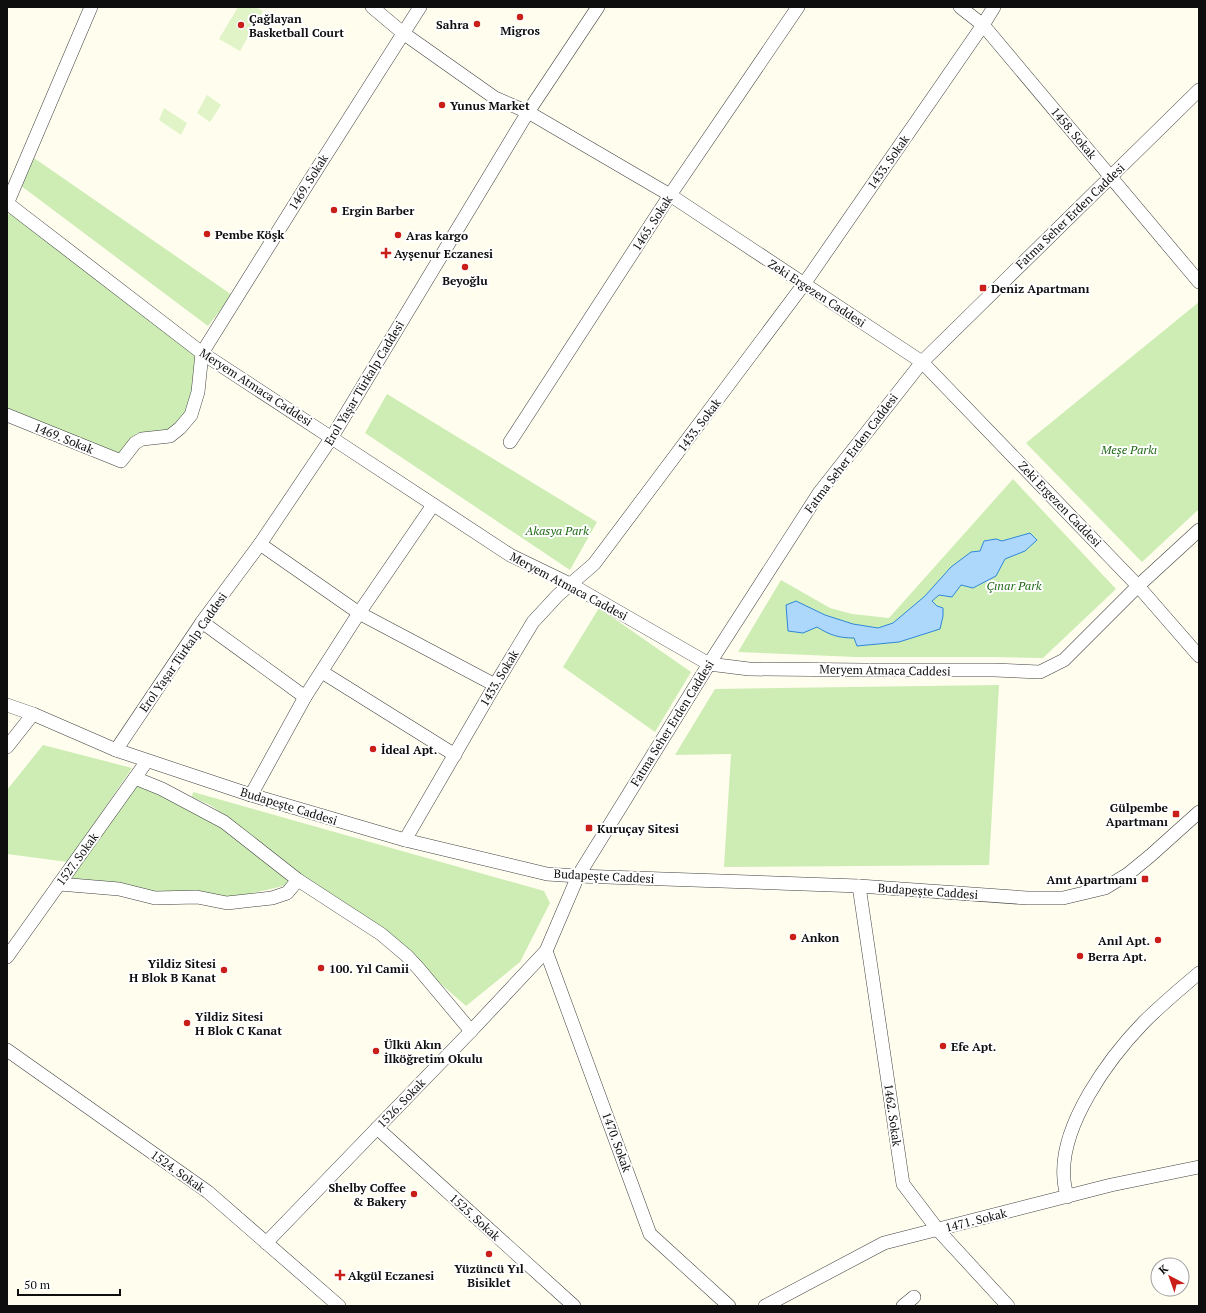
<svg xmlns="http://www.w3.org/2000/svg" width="1206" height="1313" viewBox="0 0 1206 1313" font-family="'PT Serif',serif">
	<rect width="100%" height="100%" fill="#fffdee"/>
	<g fill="#cdedb4">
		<path d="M34,158l198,137 -24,31 -188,-141z"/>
		<path d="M10,211l187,145 -5,36 -6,21 -19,18 -30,2 -19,22 -111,-45v-192z"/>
		<path d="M1199,302v207l-57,53 -116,-119z"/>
		<path d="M387,394l210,128 -27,48 -205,-137z"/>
		<path d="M1013,479l103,110 -73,69 -49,-1h-138l-118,-5 43,-72 49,28 22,6 37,4z"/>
		<path d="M599,608l92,64 -36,60 -92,-65z"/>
		<path d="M999,685l-10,180 -265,2 7,-113 -56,1 40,-66z"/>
		<path d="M43,745l89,23 -64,94 -61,-8v-64z"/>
		<path d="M135,784l81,37 76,63 -65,15 -65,-5 -94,-15z"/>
		<path d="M193,792l351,99 6,12 -30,59 -54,44 -84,-74 -103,-74 -67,-52 -20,-9z"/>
	</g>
	<g fill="#e0f4c7">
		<path d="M238,7h17l8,4 -23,40 -21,-12z"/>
		<path d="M207,95l14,10 -11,17 -13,-9z"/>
		<path d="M164,108l23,15 -6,12 -22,-15z"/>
	</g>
	<path fill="#aed8fb" stroke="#2e87d9" d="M1030,533l7,7 -12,11 -20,8 -9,17 -23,12 -12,-3 -9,12 -13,-2 -7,6 5,5 6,2v8l-3,13 -41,13 -42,4 -3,-8c-16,0 -24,-3 -37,-11l-14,6 -15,-2 -2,-26 10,-4 29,14 28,9 25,4 15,-5 32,-27 26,-29 20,-15 9,-1 4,-10 12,-2 6,2z"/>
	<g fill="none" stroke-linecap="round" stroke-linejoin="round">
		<g stroke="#414141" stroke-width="14">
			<g id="minor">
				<path d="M372,7l31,26 92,65 33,14 142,83 252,167 216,224 61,70"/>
				<path d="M960,7l23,18 216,257"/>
				<path d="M7,203l195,150 145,95 163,107 60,29 139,80 40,5 115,1h130l46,2 24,-12 74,-74 61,-56"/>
				<path d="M7,204l84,-197"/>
				<path d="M7,415l114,46 14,-18 7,-4 28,-3 10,-8 11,-13 7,-23 4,-39 108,-173 110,-173"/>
				<path d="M510,442l160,-247 128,-188"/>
				<path d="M260,544l99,69 136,72"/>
				<path d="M202,622l103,75"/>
				<path d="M322,672l133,83"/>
				<path d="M7,705l26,9 83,36 135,45 154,45 142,34 31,2 281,10 168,12h36l42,-10 23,-14 22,-18 49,-44"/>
				<path d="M7,747l26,-33"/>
				<path d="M116,750l86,-128 58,-78 72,-107 196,-325 70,-105"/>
				<path d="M135,778l27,11 62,33 74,58 83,54 26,22 12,13 52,62"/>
				<path d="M251,795l54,-98 54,-84 74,-108"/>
				<path d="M405,840l90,-155 38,-63 25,-27 36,-31 210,-280 179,-259 11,-18"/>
				<path d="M59,884l60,5 36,9 42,-1 30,6 45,-5 15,-5 11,-13"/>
				<path d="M859,886l44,298 35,46 70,76"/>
				<path d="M546,951l104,283 79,72"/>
				<path d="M7,957l140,-196"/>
				<path d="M7,1050l201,142 131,114"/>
				<path d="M377,1128l197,178"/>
				<path d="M1067,1197c-1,-6 -3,-13 -3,-18 -5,-53 45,-121 80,-157 17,-17 36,-33 55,-49"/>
				<path d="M266,1243l205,-212 75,-80 32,-75 131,-212 110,-171 103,-131 277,-272"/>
				<path d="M765,1306l119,-63 227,-58 88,-18"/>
				<path d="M903,1306l11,-9"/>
			</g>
		</g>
		<use href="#minor" stroke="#fff" stroke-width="13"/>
	</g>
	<g fill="#ca1f19" stroke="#fff" stroke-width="1.5">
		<circle cx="520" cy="17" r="4"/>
		<circle cx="477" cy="24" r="4"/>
		<circle cx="241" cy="25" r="4"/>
		<circle cx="442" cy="105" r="4"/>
		<circle cx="334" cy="210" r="4"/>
		<circle cx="207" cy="234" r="4"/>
		<circle cx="398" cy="235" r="4"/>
		<path d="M384 247h4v4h4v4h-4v4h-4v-4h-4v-4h4z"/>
		<circle cx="465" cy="267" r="4"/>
		<rect x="979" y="284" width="8" height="8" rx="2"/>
		<circle cx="373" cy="749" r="4"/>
		<rect x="1172" y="810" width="8" height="8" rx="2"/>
		<rect x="585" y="824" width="8" height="8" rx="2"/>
		<rect x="1141" y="875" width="8" height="8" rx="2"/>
		<circle cx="793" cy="937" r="4"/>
		<circle cx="1158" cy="940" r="4"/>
		<circle cx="1080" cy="956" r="4"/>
		<circle cx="321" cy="968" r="4"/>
		<circle cx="224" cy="970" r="4"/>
		<circle cx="187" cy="1023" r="4"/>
		<circle cx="943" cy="1046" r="4"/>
		<circle cx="376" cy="1051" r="4"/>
		<circle cx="414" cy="1194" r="4"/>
		<circle cx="489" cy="1254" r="4"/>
		<path d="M338 1269h4v4h4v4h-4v4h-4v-4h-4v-4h4z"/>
	</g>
	<g text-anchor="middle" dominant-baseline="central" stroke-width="4" stroke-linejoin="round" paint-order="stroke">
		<g font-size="12" font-weight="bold" fill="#0e0e0e" stroke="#fff" text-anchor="start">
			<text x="249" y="18">Çağlayan<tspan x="249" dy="14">Basketball Court</tspan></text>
			<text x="469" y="24" text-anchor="end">Sahra</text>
			<text x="520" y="30" text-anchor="middle">Migros</text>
			<text x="450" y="105">Yunus Market</text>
			<text x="342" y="210">Ergin Barber</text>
			<text x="215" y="234">Pembe Köşk</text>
			<text x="406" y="235">Aras kargo</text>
			<text x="394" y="253">Ayşenur Eczanesi</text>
			<text x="465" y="280" text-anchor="middle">Beyoğlu</text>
			<text x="991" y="288">Deniz Apartmanı</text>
			<text x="381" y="749">İdeal Apt.</text>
			<text x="1168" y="807" text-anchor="end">Gülpembe<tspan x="1168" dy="14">Apartmanı</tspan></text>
			<text x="597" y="828">Kuruçay Sitesi</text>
			<text x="1137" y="879" text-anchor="end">Anıt Apartmanı</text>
			<text x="801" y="937">Ankon</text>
			<text x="1150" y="940" text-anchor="end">Anıl Apt.</text>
			<text x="1088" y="956">Berra Apt.</text>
			<text x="216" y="963" text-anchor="end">Yildiz Sitesi<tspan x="216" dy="14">H Blok B Kanat</tspan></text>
			<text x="329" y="968">100. Yıl Camii</text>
			<text x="195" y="1016">Yildiz Sitesi<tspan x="195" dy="14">H Blok C Kanat</tspan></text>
			<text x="384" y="1044">Ülkü Akın<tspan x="384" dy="14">İlköğretim Okulu</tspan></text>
			<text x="951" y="1046">Efe Apt.</text>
			<text x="406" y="1187" text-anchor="end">Shelby Coffee<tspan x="406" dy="14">&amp; Bakery</tspan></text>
			<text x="489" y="1268" text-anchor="middle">Yüzüncü Yıl<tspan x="489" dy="14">Bisiklet</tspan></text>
			<text x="348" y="1275">Akgül Eczanesi</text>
		</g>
		<g font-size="12" fill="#0e0e0e" stroke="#fff">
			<text transform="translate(1074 133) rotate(50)">1458. Sokak</text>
			<text transform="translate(888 162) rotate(-55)">1433. Sokak</text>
			<text transform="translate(308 182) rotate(-58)">1469. Sokak</text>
			<text transform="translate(1070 216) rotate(-44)">Fatma Seher Erden Caddesi</text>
			<text transform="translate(652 223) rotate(-57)">1465. Sokak</text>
			<text transform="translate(817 293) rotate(33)">Zeki Ergezen Caddesi</text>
			<text transform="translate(364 383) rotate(-59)">Erol Yaşar Türkalp Caddesi</text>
			<text transform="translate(256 387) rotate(33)">Meryem Atmaca Caddesi</text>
			<text transform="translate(699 425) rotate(-53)">1433. Sokak</text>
			<text transform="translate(64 438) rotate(22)">1469. Sokak</text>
			<text transform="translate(851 453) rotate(-53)">Fatma Seher Erden Caddesi</text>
			<text transform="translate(1060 504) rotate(46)">Zeki Ergezen Caddesi</text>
			<text transform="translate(569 586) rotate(28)">Meryem Atmaca Caddesi</text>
			<text transform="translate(183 652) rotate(-55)">Erol Yaşar Türkalp Caddesi</text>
			<text transform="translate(885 670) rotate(1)">Meryem Atmaca Caddesi</text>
			<text transform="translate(499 678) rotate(-59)">1433. Sokak</text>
			<text transform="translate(672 723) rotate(-58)">Fatma Seher Erden Caddesi</text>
			<text transform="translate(289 806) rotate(17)">Budapeşte Caddesi</text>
			<text transform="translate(77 859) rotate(-54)">1527. Sokak</text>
			<text transform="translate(604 876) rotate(3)">Budapeşte Caddesi</text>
			<text transform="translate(928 891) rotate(4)">Budapeşte Caddesi</text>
			<text transform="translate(401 1103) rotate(-46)">1526. Sokak</text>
			<text transform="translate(893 1115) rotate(82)">1462. Sokak</text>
			<text transform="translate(617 1142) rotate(70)">1470. Sokak</text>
			<text transform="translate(178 1171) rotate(35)">1524. Sokak</text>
			<text transform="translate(475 1217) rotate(42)">1525. Sokak</text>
			<text transform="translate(976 1220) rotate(-14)">1471. Sokak</text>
		</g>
		<g font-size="12" font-style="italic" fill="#226b18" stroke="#fff">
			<text x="1129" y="449">Meşe Parkı</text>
			<text x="557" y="530">Akasya Park</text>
			<text x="1014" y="585">Çınar Park</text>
		</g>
	</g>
	<rect width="1206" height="1313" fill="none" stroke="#0e0e0e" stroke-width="16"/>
	<g transform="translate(1170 1277) rotate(319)"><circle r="19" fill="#ffffff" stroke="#9f9f9f"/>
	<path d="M0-3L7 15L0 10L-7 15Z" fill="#ca1f19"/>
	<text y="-6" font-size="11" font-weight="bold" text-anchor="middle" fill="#0e0e0e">K</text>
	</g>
	<path d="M18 1289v6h102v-6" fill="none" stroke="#0e0e0e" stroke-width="2"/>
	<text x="24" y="1289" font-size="12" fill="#0e0e0e" stroke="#ffffff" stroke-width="3" paint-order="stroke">50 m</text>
</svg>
